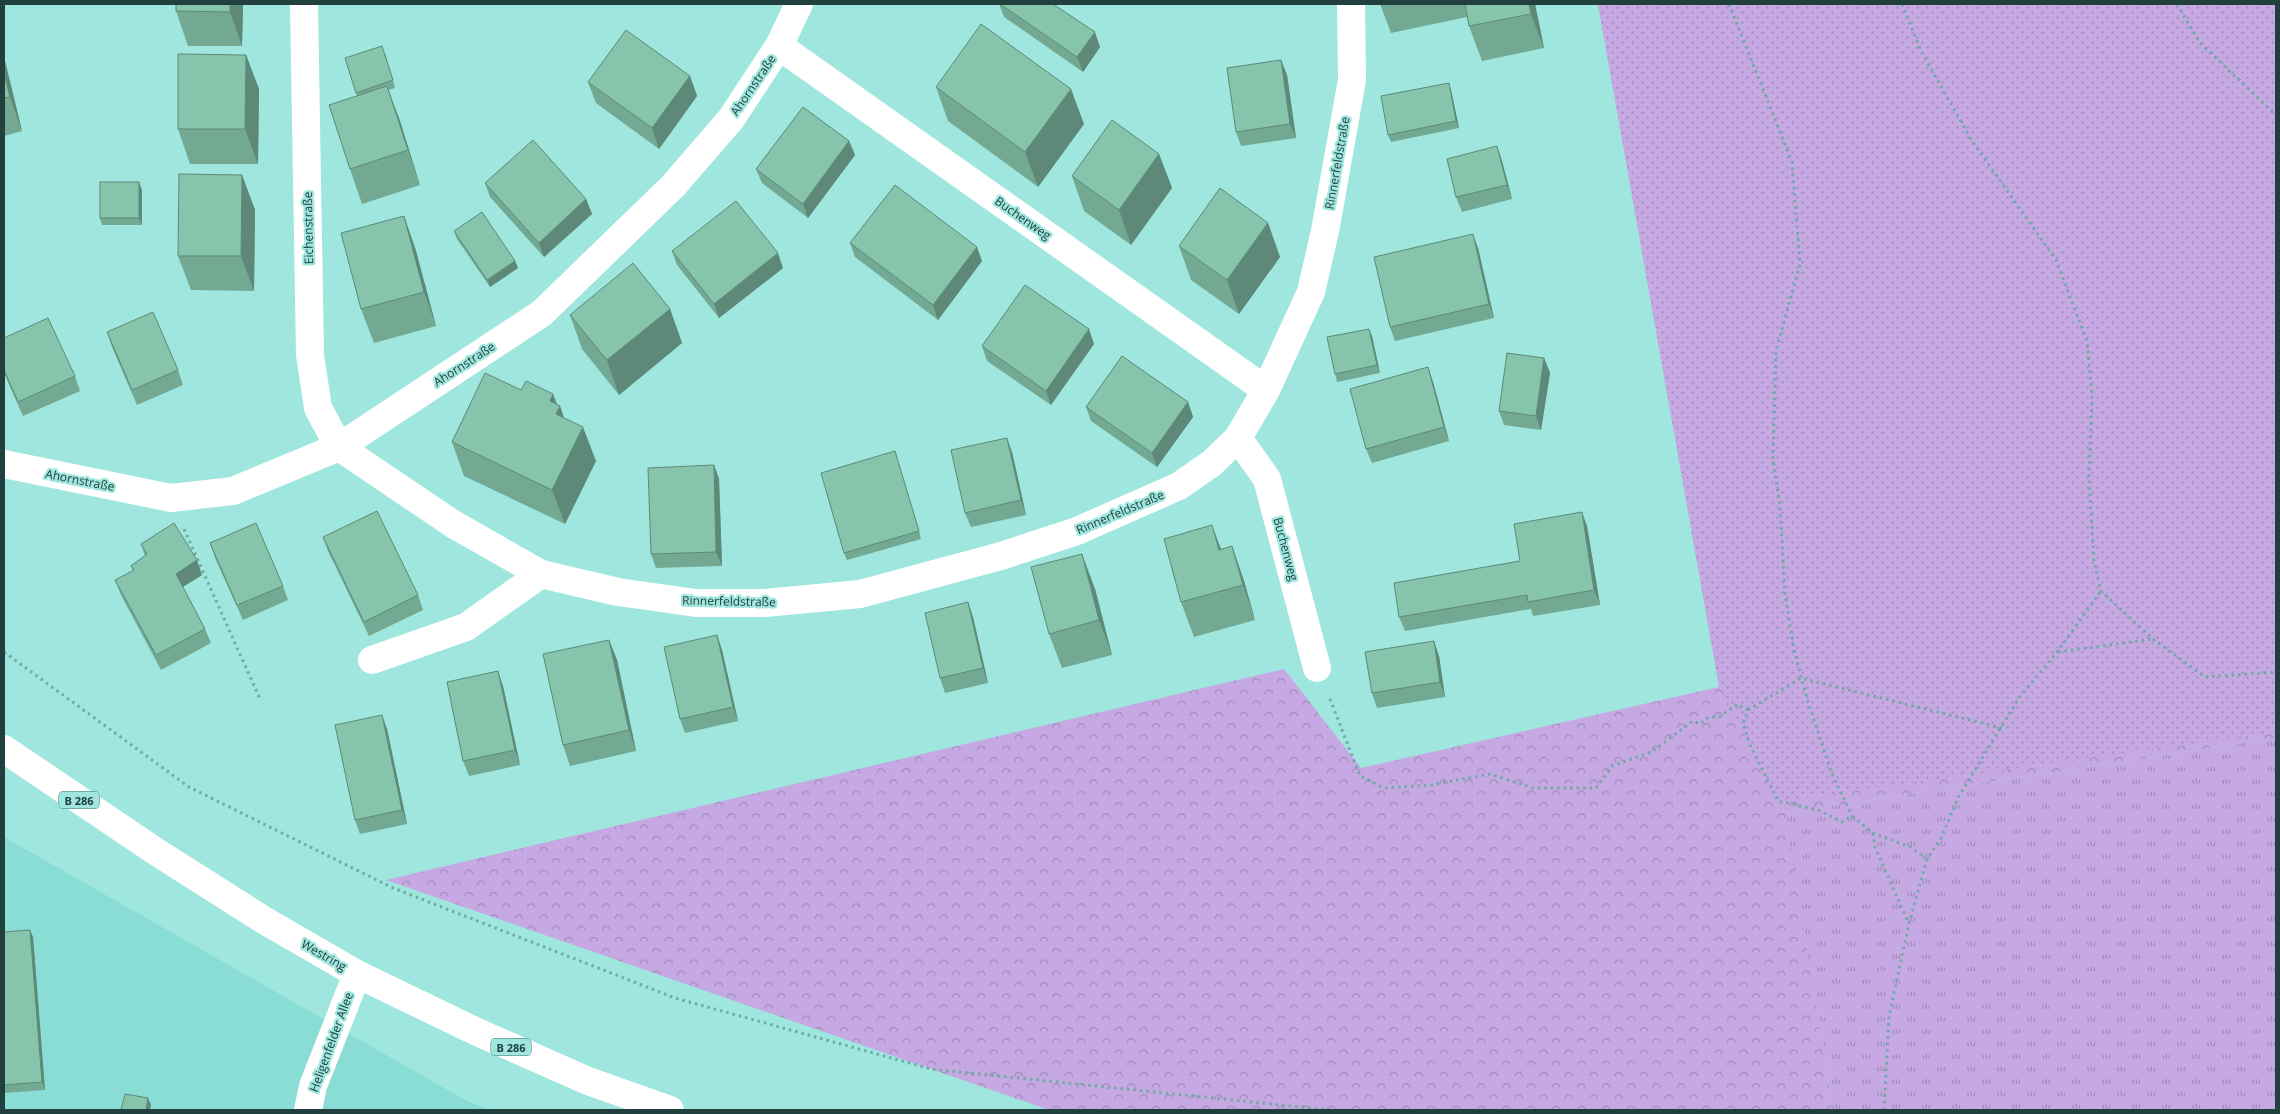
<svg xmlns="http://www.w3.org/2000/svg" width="2280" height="1114" viewBox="0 0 2280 1114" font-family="'Open Sans',sans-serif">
	<defs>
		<pattern id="grass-tufts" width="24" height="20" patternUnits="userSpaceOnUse" patternTransform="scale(1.25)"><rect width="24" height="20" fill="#c6a9e3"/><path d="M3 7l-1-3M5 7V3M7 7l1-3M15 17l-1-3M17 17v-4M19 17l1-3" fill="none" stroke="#a08bb9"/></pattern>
		<pattern id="forest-crowns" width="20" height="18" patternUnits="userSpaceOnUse" patternTransform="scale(1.25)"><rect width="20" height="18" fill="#c6a9e3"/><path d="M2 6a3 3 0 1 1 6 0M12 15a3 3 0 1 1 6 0" fill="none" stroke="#a08bb9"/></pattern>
		<pattern id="park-dots" width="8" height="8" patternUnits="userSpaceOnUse" patternTransform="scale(1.25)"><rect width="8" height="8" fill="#c6a9e3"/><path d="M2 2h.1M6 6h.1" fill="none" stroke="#a08bb9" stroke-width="1.8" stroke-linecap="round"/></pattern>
	</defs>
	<rect width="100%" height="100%" fill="#9ee6de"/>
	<path fill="#89ddd5" d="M4,837l463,264 23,9h-486z"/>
	<path fill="url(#grass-tufts)" d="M2276,738v371l-443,1 -49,-297z"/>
	<path fill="url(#forest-crowns)" d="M1598,4h678v734l-491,75 48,297h-784l-663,-230 898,-211 77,99 358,-81z"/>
	<path fill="url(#park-dots)" d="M1598,4h678v728l-498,69 -58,-114z"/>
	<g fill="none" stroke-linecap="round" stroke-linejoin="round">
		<g stroke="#71aaa4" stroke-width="3" stroke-dasharray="2.5 4" stroke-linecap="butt">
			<path d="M1729,4l63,158 8,102 -24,87 -3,108 7,48 5,86 9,57 13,49 25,75 20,42"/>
			<path d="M1902,4l19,47 51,90 84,119 31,81 5,53 -3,86 5,81 7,30 52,48 52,38 71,-5"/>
			<path d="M2177,4l23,39 76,72"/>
			<path d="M184,529l76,170"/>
			<path d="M4,652l185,135 204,101 282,110 256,71 399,41"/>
			<path d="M2058,652l95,-13"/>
			<path d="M1330,699l30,77 24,12 47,-3 59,-11 43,14h63l16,-22 39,-14 42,-31 7,3 9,-7h10l18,-13 11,6 -5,13 7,22 28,56 40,9 24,12 10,-6 21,17 37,14 17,12"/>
			<path d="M1748,710l53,-32 201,50"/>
			<path d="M1873,833l2,14 34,77"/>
			<path d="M1884,1110l5,-94 20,-92 18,-65 14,-21 18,-42 60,-98 38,-46 44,-61"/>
		</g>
		<g stroke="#fff" stroke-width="28">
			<path d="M304,4l6,351 8,53 21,39 114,77 88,50 77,18 78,11h69l95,-9 141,-38 76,-25 102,-45 33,-23 26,-25 28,-48 45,-98 14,-61 27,-151 -1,-76"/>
			<path d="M779,46l487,344"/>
			<path d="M1238,438l29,41 50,189"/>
			<path d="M4,464l167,34 62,-7 106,-44 203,-134 131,-127 58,-67 48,-73 20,-42"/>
			<path d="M372,660l94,-33 75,-53"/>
			<path d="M308,1110l5,-24 44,-112"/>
		</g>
		<path stroke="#fff" stroke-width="28" d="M4,749l151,102 107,68 95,55 118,57 113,50 82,29"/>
	</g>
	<g fill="#73a993">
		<path d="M243,4l-1,42h-54l-12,-35z"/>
		<path d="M999,4h54l47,43 -17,25 -79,-55z"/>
		<path d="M1230,4h19l-19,1z"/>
		<path d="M1380,4h155l9,44 -62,13 -13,-35 -2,-9 -76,16z"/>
		<path d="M385,53l10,35 -7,2 12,31 20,64 -58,19 -12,-35 7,-73 -12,-38z"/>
		<path d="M246,55l13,34 -1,75h-68l-12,-35z"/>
		<path d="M4,57l18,74 -18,5z"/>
		<path d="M1281,60l6,15 9,63 -55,8 -5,-14z"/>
		<path d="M690,76l7,20 -38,53 -63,-46 -8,-21z"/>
		<path d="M936,87l148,37 -46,63 -90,-66z"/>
		<path d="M1451,90l8,38 -68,14 -3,-7z"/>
		<path d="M849,141l6,14 -47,63 -46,-35 -6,-14z"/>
		<path d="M1497,146l5,15 10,38 -50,13 -6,-15z"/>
		<path d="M1159,154l13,34 -41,57 -47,-34 -12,-35z"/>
		<path d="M242,175l13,35 -1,81 -63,-1 -13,-34z"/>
		<path d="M485,183l101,16 6,15 -48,43 -54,-60z"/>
		<path d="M142,190v35h-40l-2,-7z"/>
		<path d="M404,216l12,35 20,75 -62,17 -13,-34z"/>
		<path d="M1268,223l12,34 -41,57 -48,-34 -12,-34z"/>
		<path d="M454,231l61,30 3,7 -28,19 -33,-48z"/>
		<path d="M850,243l132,18 -44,59 -83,-63z"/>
		<path d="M1478,248l16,70 -99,23 -5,-14z"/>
		<path d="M672,251l111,17 -64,50 -42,-53z"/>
		<path d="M670,309l12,34 -63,52 -37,-46 -12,-34z"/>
		<path d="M107,332l71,38 5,15 -46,20 -25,-58z"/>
		<path d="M1372,336l8,37 -43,9 -2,-8z"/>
		<path d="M4,338l71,38 5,15 -57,25 -19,-43z"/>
		<path d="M1094,344l-43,61 -64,-44 -5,-15z"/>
		<path d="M1544,358l6,15 -9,57 -37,-5 -5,-14z"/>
		<path d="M1428,367l5,15 16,59 -77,22 -6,-14z"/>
		<path d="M521,390l39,16 4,12 32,43 -31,63 -101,-48 -12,-34z"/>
		<path d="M1188,402l5,15 -36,50 -66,-46 -5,-14z"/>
		<path d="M895,451l26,88 -74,21 -3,-7z"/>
		<path d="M1012,452l14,63 -55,12 -6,-14z"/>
		<path d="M714,465l5,14 3,87 -66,2 -5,-14z"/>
		<path d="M1587,526l13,79 -67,11 -2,-7 -126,22 -6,-14 121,-56z"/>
		<path d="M323,537l95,58 5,15 -54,26 -41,-85z"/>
		<path d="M210,543l73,43 5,14 -45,20 -28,-62z"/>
		<path d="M141,544l61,31 -19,12 22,42 6,14 -50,27 -40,-75 -6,-15 18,-9 -2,-5 14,-10z"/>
		<path d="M1232,546l12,35 11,39 -61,17 -13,-35 40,-52z"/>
		<path d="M1095,589l17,66 -50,13 -13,-34z"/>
		<path d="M968,602l5,15 15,66 -43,10 -5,-15z"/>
		<path d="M717,635l5,15 16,71 -53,12 -5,-14z"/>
		<path d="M609,640l8,20 19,91 -66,15 -7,-21z"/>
		<path d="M1439,656l6,41 -68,11 -5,-15z"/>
		<path d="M503,686l17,79 -51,11 -6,-15z"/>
		<path d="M387,729l20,95 -47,10 -5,-14z"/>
		<path d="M30,930l3,7 12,153 -41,3v-161z"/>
	</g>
	<g fill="#5e8978">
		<path d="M230,4h13l-1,42 -12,-34z"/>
		<path d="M1529,4h6l9,44 -13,-34z"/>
		<path d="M1095,32l5,15 -17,25 -6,-15z"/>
		<path d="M246,55l13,34 -1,75 -13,-35z"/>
		<path d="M4,57l18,74 -12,-34 -6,-24z"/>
		<path d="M1281,60l6,15 9,63 -6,-14z"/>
		<path d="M690,76l7,20 -38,53 -7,-21z"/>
		<path d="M1449,83l2,7 8,38 -3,-7z"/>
		<path d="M387,86l13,35 20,64 -12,-35z"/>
		<path d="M1071,89l13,35 -46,63 -13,-35z"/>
		<path d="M849,141l6,14 -47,63 -5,-14z"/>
		<path d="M1497,146l5,15 10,38 -5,-14z"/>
		<path d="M1159,154l13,34 -41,57 -12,-35z"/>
		<path d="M242,175l13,35 -1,81 -13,-35z"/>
		<path d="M139,182l3,8v35l-3,-7z"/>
		<path d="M586,199l6,15 -48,43 -5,-14z"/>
		<path d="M404,216l12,35 20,75 -12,-34z"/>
		<path d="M1268,223l12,34 -41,57 -12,-34z"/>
		<path d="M1473,234l5,14 16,70 -5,-14z"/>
		<path d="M977,247l5,14 -44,59 -5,-15z"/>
		<path d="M778,253l5,15 -64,50 -5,-14z"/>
		<path d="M515,261l3,7 -28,19 -3,-7z"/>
		<path d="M670,309l12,34 -63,52 -12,-35z"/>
		<path d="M1089,329l5,15 -43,61 -5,-14z"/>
		<path d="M1369,329l3,7 8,37 -3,-8z"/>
		<path d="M1544,358l6,15 -9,57 -5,-14z"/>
		<path d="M1428,367l5,15 16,59 -5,-14z"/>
		<path d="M553,394l6,15 1,-3 12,35 -3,8 -19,-48z"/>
		<path d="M1188,402l5,15 -36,50 -5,-14z"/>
		<path d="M583,427l13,34 -31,63 -13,-34z"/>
		<path d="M1007,438l5,14 14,63 -5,-15z"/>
		<path d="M895,451l2,7 24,81 -2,-8z"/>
		<path d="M714,465l5,14 3,87 -6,-14z"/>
		<path d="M1582,512l5,14 13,79 -6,-15z"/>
		<path d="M1212,525l13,35 -6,-10z"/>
		<path d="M1232,546l12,35 11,39 -12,-35z"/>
		<path d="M1082,554l13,35 17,66 -13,-35z"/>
		<path d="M197,560l5,15 -21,13 -5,-14z"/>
		<path d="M968,602l5,15 15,66 -5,-15z"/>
		<path d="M717,635l5,15 16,71 -5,-14z"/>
		<path d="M609,640l8,20 19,91 -7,-21z"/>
		<path d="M1434,641l5,15 6,41 -5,-15z"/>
		<path d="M498,671l5,15 17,79 -5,-15z"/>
		<path d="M382,715l5,14 20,95 -5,-14z"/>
		<path d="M30,930l3,7 12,153 -3,-8z"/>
		<path d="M148,1098l3,7 -1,5h-4z"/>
	</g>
	<g fill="#86c4ab" stroke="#5e8978">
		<path d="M176,4h54v8l-54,-1z"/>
		<path d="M1000,4h53l42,28 -18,25z"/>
		<path d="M1465,4h64l2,10 -62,12z"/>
		<path d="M981,24l90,65 -46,63 -89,-65z"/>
		<path d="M626,30l64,46 -38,52 -64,-46z"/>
		<path d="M382,46l11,34 -37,13 -11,-35z"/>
		<path d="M178,54l68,1 -1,74h-67z"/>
		<path d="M1281,60l9,64 -54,8 -9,-64z"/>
		<path d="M4,73l6,24 -6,1z"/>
		<path d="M1449,83l7,38 -68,14 -7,-39z"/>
		<path d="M387,86l21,64 -58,19 -21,-64z"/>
		<path d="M803,107l46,34 -46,63 -47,-35z"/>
		<path d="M1112,120l47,34 -40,56 -47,-34z"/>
		<path d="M533,140l53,59 -47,44 -54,-60z"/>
		<path d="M1497,146l10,39 -51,12 -9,-38z"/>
		<path d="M179,174l63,1 -1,81h-63z"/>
		<rect x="100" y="182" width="39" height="36"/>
		<path d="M895,185l82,62 -44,58 -83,-62z"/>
		<path d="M1220,188l48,35 -41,57 -48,-34z"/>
		<path d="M736,201l42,52 -64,51 -42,-53z"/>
		<path d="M482,212l33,49 -28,19 -33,-49z"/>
		<path d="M404,216l20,76 -63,17 -20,-76z"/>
		<path d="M1473,234l16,70 -99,23 -16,-70z"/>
		<path d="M633,263l37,46 -63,51 -37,-45z"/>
		<path d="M1025,285l64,44 -43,62 -64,-45z"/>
		<path d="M153,312l25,58 -46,20 -25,-58z"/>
		<path d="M48,318l27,58 -57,26 -14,-32v-32z"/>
		<path d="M1369,329l8,36 -42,9 -8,-37z"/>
		<path d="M1507,353l37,5 -8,58 -37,-5z"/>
		<path d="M1122,356l66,46 -36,51 -66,-46z"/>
		<path d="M1428,367l16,60 -78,22 -16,-60z"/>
		<path d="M485,373l36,17 5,-9 27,13 -3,7 10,5 -4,8 27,13 -31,63 -100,-48z"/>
		<path d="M1007,438l14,62 -56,13 -14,-63z"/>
		<path d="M895,451l24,80 -75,22 -23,-80z"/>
		<path d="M714,465l2,87 -65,2 -3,-86z"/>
		<path d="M377,511l41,84 -54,27 -41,-85z"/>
		<path d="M1582,512l12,78 -66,12 -1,-7 -128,22 -5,-34 126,-22 -6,-37z"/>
		<path d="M174,523l23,37 -21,14 29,55 -49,26 -41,-75 19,-10 -3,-4 16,-12 -6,-10z"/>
		<path d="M256,523l27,63 -46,19 -27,-62z"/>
		<path d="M1212,525l7,25 13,-4 11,39 -62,17 -17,-63z"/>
		<path d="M1082,554l17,66 -50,14 -18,-67z"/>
		<path d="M968,602l15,66 -43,10 -15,-65z"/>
		<path d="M717,635l16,72 -53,12 -16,-72z"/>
		<path d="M609,640l20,90 -66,15 -20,-91z"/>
		<path d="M1434,641l6,41 -68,11 -7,-41z"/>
		<path d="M498,671l17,79 -52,11 -16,-79z"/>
		<path d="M382,715l20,95 -47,10 -20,-95z"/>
		<path d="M30,930l12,152 -38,3v-153z"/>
		<path d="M125,1094l23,4 -2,12h-25z"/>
	</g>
	<g text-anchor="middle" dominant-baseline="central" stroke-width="4.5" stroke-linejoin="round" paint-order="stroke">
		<g fill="#9ee6de" stroke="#46716d" stroke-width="1">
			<rect x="59" y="791.5" width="40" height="17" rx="4"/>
			<rect x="491" y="1038.5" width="40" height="17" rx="4"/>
		</g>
		<g font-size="11" font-weight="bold" fill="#213f3c">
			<text x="79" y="800">B 286</text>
			<text x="511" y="1047">B 286</text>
		</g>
		<g font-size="12" fill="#213f3c" stroke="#9ee6de">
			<text transform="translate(753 85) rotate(-56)">Ahornstraße</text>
			<text transform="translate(1337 163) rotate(-80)">Rinnerfeldstraße</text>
			<text transform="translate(1023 218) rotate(35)">Buchenweg</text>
			<text transform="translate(308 228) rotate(-91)">Eichenstraße</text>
			<text transform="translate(464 364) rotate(-33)">Ahornstraße</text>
			<text transform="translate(80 480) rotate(11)">Ahornstraße</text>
			<text transform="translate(1120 512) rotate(-23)">Rinnerfeldstraße</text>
			<text transform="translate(1286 549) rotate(75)">Buchenweg</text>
			<text transform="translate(729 601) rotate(1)">Rinnerfeldstraße</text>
			<text transform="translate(324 955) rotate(30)">Westring</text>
			<text transform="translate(331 1042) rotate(-70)">Heligenfelder Allee</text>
		</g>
	</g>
	<rect width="2280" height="1114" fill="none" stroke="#213f3c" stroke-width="10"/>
</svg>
